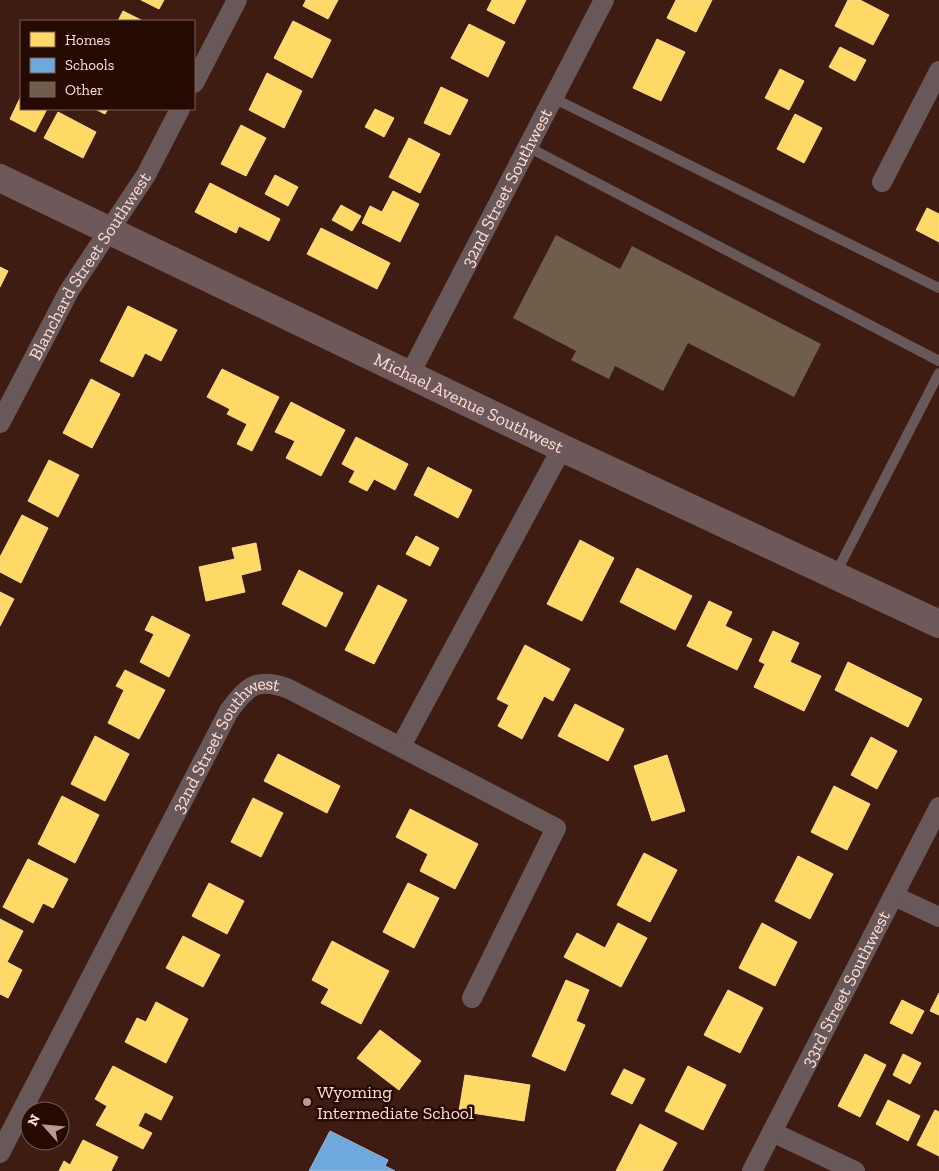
<svg xmlns="http://www.w3.org/2000/svg" width="939" height="1171" viewBox="0 0 939 1171" font-family="'Zilla Slab',serif">
	<rect width="100%" height="100%" fill="#3f1c12"/>
	<g fill="#ffd966" stroke="#ffda86">
		<path d="M141,0h23l-5,9z"/>
		<path d="M306,0h32l-10,19 -25,-13z"/>
		<path d="M492,0h34l-12,24 -27,-14z"/>
		<path d="M676,0h36l-16,32 -29,-14z"/>
		<path d="M848,0h12l29,15 -16,30 -38,-19z"/>
		<path d="M123,11l20,10h-25z"/>
		<path d="M293,21l38,19 -19,38 -38,-20z"/>
		<path d="M469,24l36,18 -17,35 -37,-19z"/>
		<path d="M657,39l28,13 -24,49 -28,-13z"/>
		<path d="M840,47l26,13 -11,21 -26,-14z"/>
		<path d="M780,69l24,12 -15,29 -24,-12z"/>
		<path d="M267,73l35,18 -18,37 -35,-18z"/>
		<path d="M441,87l27,13 -18,35 -26,-12z"/>
		<path d="M21,96v13h26l-12,23 -25,-13z"/>
		<path d="M95,109h13l-3,5z"/>
		<path d="M375,109l19,9 -10,19 -19,-10z"/>
		<path d="M58,112l38,20 -13,26 -39,-20z"/>
		<path d="M795,114l27,14 -18,35 -27,-14z"/>
		<path d="M241,125l25,13 -20,38 -25,-12z"/>
		<path d="M409,138l31,16 -20,39 -31,-16z"/>
		<path d="M275,175l23,12 -10,19 -23,-12z"/>
		<path d="M210,183l70,36 -11,22 -30,-15 -3,7 -41,-21z"/>
		<path d="M393,191l26,13 -19,38 -38,-19 8,-17 12,6z"/>
		<path d="M341,205l20,11 -9,15 -20,-11z"/>
		<path d="M927,208l12,6v28l-23,-12z"/>
		<path d="M321,228l69,35 -13,26 -70,-35z"/>
		<path d="M0,267l8,4 -8,16z"/>
		<path d="M128,306l49,24 -16,31 -16,-8 -12,24 -33,-16z"/>
		<path d="M222,369l57,28 -27,54 -15,-7 10,-20 -20,-10 3,-5 -23,-12z"/>
		<path d="M91,379l29,15 -28,54 -29,-15z"/>
		<path d="M291,402l54,28 -24,46 -35,-18 9,-17 -20,-9z"/>
		<path d="M356,437l52,27 -13,26 -21,-11 -7,12 -18,-9 6,-11 -13,-7z"/>
		<path d="M49,460l30,15 -21,42 -30,-16z"/>
		<path d="M428,467l44,23 -14,28 -44,-23z"/>
		<path d="M22,515l26,13 -27,55 -21,-11v-15z"/>
		<path d="M416,536l23,12 -9,18 -24,-12z"/>
		<path d="M580,540l34,18 -32,63 -35,-17z"/>
		<path d="M256,543l5,27 -20,5 4,17 -39,9 -7,-34 36,-8 -3,-11z"/>
		<path d="M637,568l55,28 -17,34 -55,-28z"/>
		<path d="M299,570l44,23 -17,34 -44,-23z"/>
		<path d="M378,585l29,15 -33,64 -29,-14z"/>
		<path d="M0,592l14,7 -14,27z"/>
		<path d="M709,601l23,11 -7,14 27,13 -15,31 -50,-24z"/>
		<path d="M152,616l38,19 -21,42 -29,-15 14,-28 -9,-4z"/>
		<path d="M773,631l26,12 -9,19 31,14 -17,35 -50,-24 11,-23 -6,-3z"/>
		<path d="M525,645l45,24 -17,32 -9,-5 -22,43 -24,-13 11,-21 -12,-6z"/>
		<path d="M848,662l74,37 -14,28 -73,-37z"/>
		<path d="M125,670l40,20 -26,49 -31,-16 16,-33 -8,-4z"/>
		<path d="M575,704l49,25 -16,32 -50,-25z"/>
		<path d="M95,736l34,18 -24,47 -34,-17z"/>
		<path d="M871,737l26,14 -20,38 -26,-14z"/>
		<path d="M278,754l62,32 -13,27 -63,-32z"/>
		<path d="M667,755l18,56 -33,10 -18,-55z"/>
		<path d="M834,786l36,18 -23,46 -36,-18z"/>
		<path d="M62,796l37,19 -24,48 -37,-19z"/>
		<path d="M253,798l30,15 -22,44 -30,-15z"/>
		<path d="M410,809l68,35 -23,45 -35,-18 8,-17 -32,-17z"/>
		<path d="M644,853l33,17 -27,52 -33,-17z"/>
		<path d="M798,856l35,18 -23,45 -35,-18z"/>
		<path d="M28,859l40,20 -15,29 -10,-5 -10,20 -30,-16z"/>
		<path d="M209,883l35,18 -17,33 -35,-18z"/>
		<path d="M408,883l31,15 -25,50 -31,-16z"/>
		<path d="M0,919l23,12 -16,31 15,8 -14,28 -8,-4z"/>
		<path d="M618,923l29,15 -26,49 -57,-30 13,-24 28,15z"/>
		<path d="M762,923l35,19 -22,44 -36,-18z"/>
		<path d="M183,936l37,19 -17,32 -37,-19z"/>
		<path d="M332,941l57,30 -28,53 -40,-21 8,-14 -17,-9z"/>
		<path d="M566,980l23,10 -13,31 9,4 -20,46 -33,-15z"/>
		<path d="M728,990l35,18 -23,45 -36,-18z"/>
		<path d="M939,993v22l-9,-4z"/>
		<path d="M902,1000l22,11 -12,23 -22,-11z"/>
		<path d="M156,1002l32,17 -22,44 -41,-21 12,-24 9,4z"/>
		<path d="M380,1030l41,31 -22,29 -42,-32z"/>
		<path d="M865,1054l21,11 -26,52 -22,-11z"/>
		<path d="M903,1054l18,9 -11,21 -17,-9z"/>
		<path d="M113,1066l60,31 -12,23 -16,-8 -7,14 14,7 -9,16 -47,-24 11,-19 -12,-7z"/>
		<path d="M688,1066l38,19 -23,45 -38,-19z"/>
		<path d="M624,1069l21,10 -13,25 -21,-10z"/>
		<path d="M465,1075l65,10 -6,36 -65,-10z"/>
		<path d="M888,1100l32,16 -12,25 -32,-17z"/>
		<path d="M935,1110l4,2v44l-22,-11z"/>
		<path d="M640,1124l37,19 -15,28h-46z"/>
		<path d="M83,1140l35,17 -7,14h-52l5,-10 6,4z"/>
	</g>
	<path fill="#6fa8dc" stroke="#9ab8d9" d="M330,1131l58,29 -3,6 10,5h-86z"/>
	<path fill="#705d4a" d="M556,235l64,34 12,-23 189,98 -27,53 -106,-54 -25,48 -48,-25 -6,13 -38,-19 5,-9 -63,-33z"/>
	<g fill="none" stroke-linecap="round" stroke-linejoin="round">
		<g stroke="#69585a" stroke-width="10">
			<path d="M553,98l386,190"/>
			<path d="M528,147l411,214"/>
			<path d="M836,573l103,-200"/>
		</g>
		<g stroke="#69585a" stroke-width="20">
			<path d="M194,83l43,-83"/>
			<path d="M882,182l57,-111"/>
			<path id="s1" d="M410,374l194,-374"/>
			<path id="s2" d="M0,423l69,-132 77,-116 34,-66"/>
			<path d="M401,746l161,-298"/>
			<path d="M894,896l45,21"/>
			<path d="M772,1132l83,39"/>
			<path id="s3" d="M0,1153l229,-442c19,-26 29,-34 60,-22l267,139 -84,170"/>
			<path id="s4" d="M752,1171l187,-364"/>
		</g>
		<path stroke="#6e5859" stroke-width="28" id="s5" d="M0,178l562,270 377,176"/>
	</g>
	<circle fill="#bb998f" stroke="#250a03" stroke-width="2" cx="307" cy="1102" r="5"/>
	<g text-anchor="middle" dominant-baseline="central" stroke-width="5" stroke-linejoin="round" paint-order="stroke">
		<g font-size="18" fill="#feddd2" stroke="#250a03">
			<text stroke="none"><textPath href="#s1" startOffset="210">32nd Street Southwest</textPath></text>
			<text stroke="none"><textPath href="#s2" startOffset="181">Blanchard Street Southwest</textPath></text>
			<text stroke="none"><textPath href="#s5" startOffset="520">Michael Avenue Southwest</textPath></text>
			<text stroke="none"><textPath href="#s3" startOffset="472">32nd Street Southwest</textPath></text>
			<text stroke="none"><textPath href="#s4" startOffset="205">33rd Street Southwest</textPath></text>
		</g>
		<g font-size="18" fill="#feddd2" stroke="#250a03" text-anchor="start">
			<text x="317" y="1092">Wyoming<tspan x="317" dy="21">Intermediate School</tspan></text>
		</g>
	</g>
	<rect x="20" y="20" width="175" height="90" fill="#250a03" stroke="#7c5e56"/>
	<rect x="30" y="32" width="25" height="15" fill="#ffd966" stroke="#7c5e56"/>
	<text x="65" y="45" font-size="15" fill="#feddd2">Homes</text>
	<rect x="30" y="58" width="25" height="15" fill="#6fa8dc" stroke="#7c5e56"/>
	<text x="65" y="70" font-size="15" fill="#feddd2">Schools</text>
	<rect x="30" y="82" width="25" height="15" fill="#705d4a" stroke="#7c5e56"/>
	<text x="65" y="95" font-size="15" fill="#feddd2">Other</text>
	<g transform="translate(45 1126) rotate(297)"><circle r="24" fill="#250a03" stroke="#7c5e56"/>
	<path d="M0-4L9 19L0 12L-9 19Z" fill="#bb998f"/>
	<text y="-8" font-size="14" font-weight="bold" text-anchor="middle" fill="#feddd2">N</text>
	</g>
</svg>
